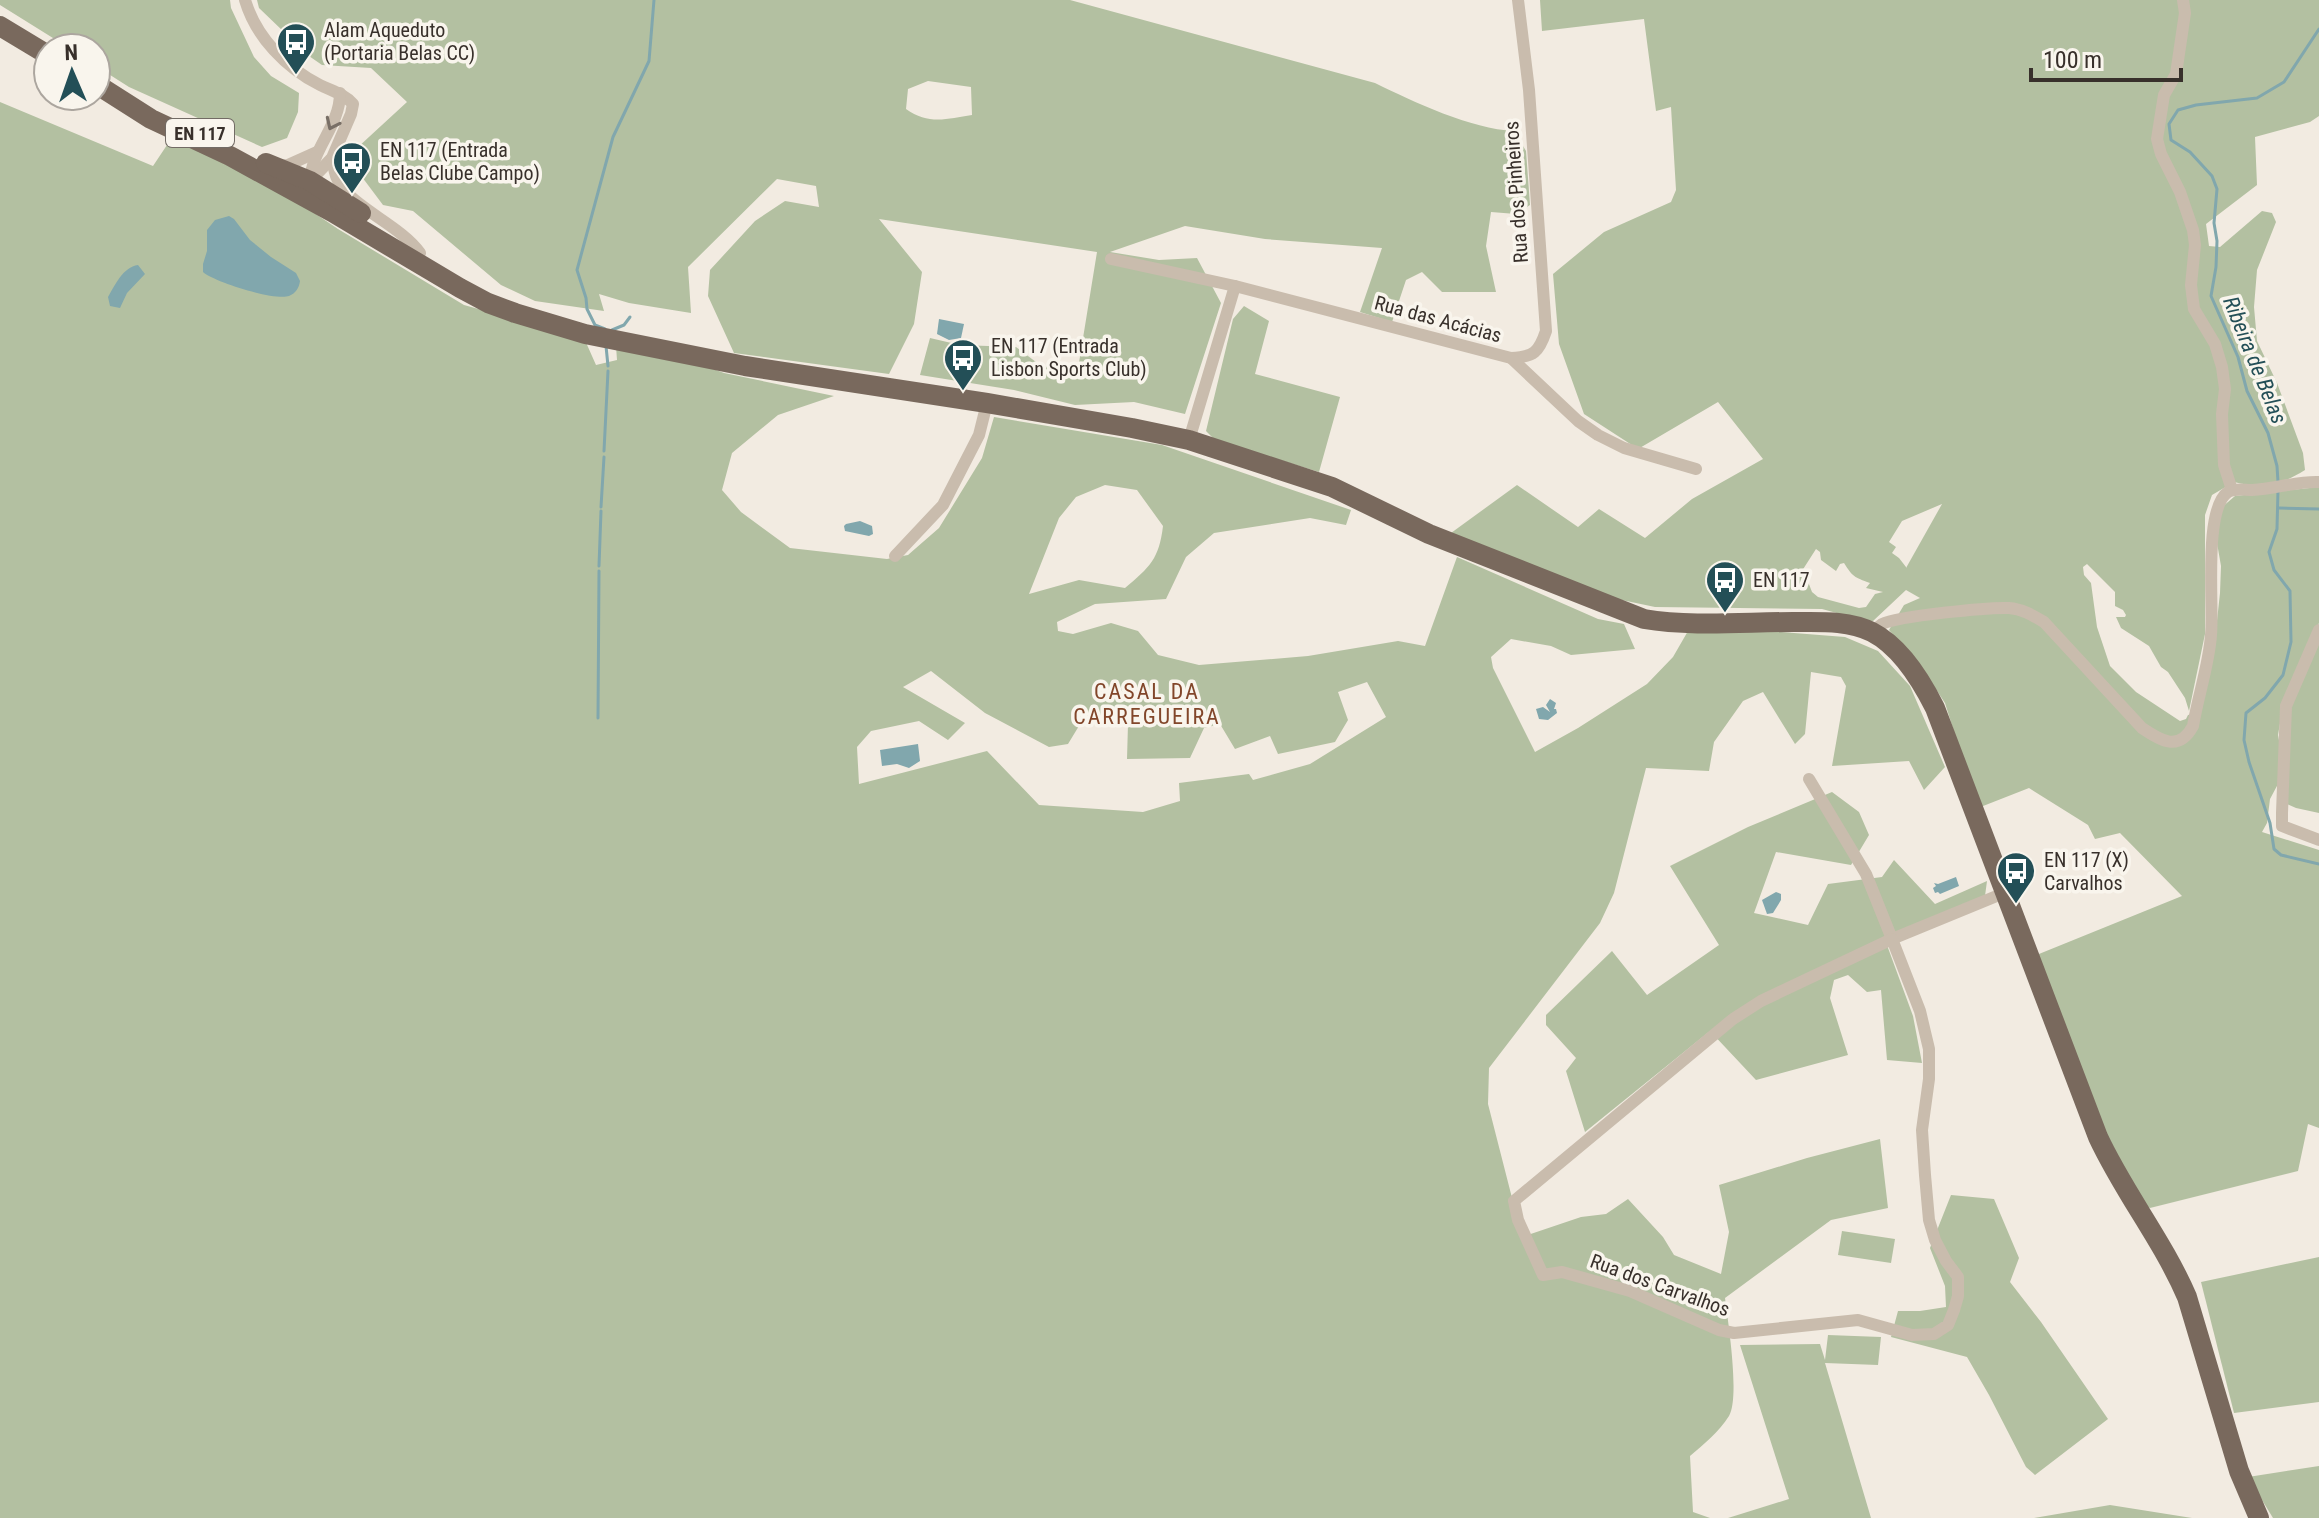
<svg xmlns="http://www.w3.org/2000/svg" width="2319" height="1518" viewBox="0 0 2319 1518" font-family="'Roboto Condensed',sans-serif">
	<rect width="100%" height="100%" fill="#f2ebe1"/>
	<g fill="#b3c0a1" fill-rule="evenodd">
		<path d="M0,0h230l1,8 23,49 17,19 28,17 -1,19 -11,26 -25,9 -133,-60 -33,-21v-18h-27l-69,-43z"/>
		<path d="M257,0h813l305,83c39,19 96,46 139,48l12,20 4,54 -14,9 -25,-2 -5,34 10,46h-54l-20,-20 -16,8 -14,42 -32,-10 22,-64 -117,-9 -80,-13 -75,26 49,8 38,-2 24,45 -36,111 -51,-12 -59,3 -61,-15 -94,-15 10,-37 30,7 56,2 24,18 37,10 20,-123 -218,-33 43,53 -8,52 -25,50 -155,-21 -26,-57 2,-26 45,-49 30,-20 34,6 -3,-21 -39,-7 -89,88 3,46 -62,-10 -30,-9 5,17 -69,-10 -34,-16 -88,-74 -30,-6 -21,-28 -5,-29 50,-46 -36,-34 -49,-3 -13,-9 -50,-48zM928,81l43,6 1,28c-25,4 -44,10 -66,-6l2,-20z"/>
		<path d="M1540,0h779v116l-9,6 -55,15 2,48 -51,39 3,22 11,1 42,-36 10,2 4,9 -19,48 -3,37 3,34 20,42 26,70 2,17c-24,15 -43,19 -71,12l-22,13 -7,20v119l-16,77 -4,-13 -17,-26 -7,-5 -12,-21 -28,-18 -5,-11h9l1,-2 -3,-5 -8,-4v-14l-28,-28 -4,3 1,8 7,8 6,44 13,39 26,26 44,29 6,-2 2,-4 11,-3 17,-82 4,-37 1,-27 -4,-23 4,-35 14,-12 84,-9v136l-35,77 -6,35 3,16 -3,33 -8,15 -3,24 -5,9 57,18v278l-11,-4 -10,47 -148,37 -6,-3 -41,-78 -69,-171 148,-60 -62,-63 -25,6 -7,-14 -59,-37 -51,20 -33,-105 -23,-35 -33,-38 15,-25 16,-7 -14,-8 -33,31h-7l-44,-12 -167,-2 -57,-12 -147,-62 66,-48 61,42 21,-18 46,29 47,-39 71,-40 -45,-57 -80,47 -54,-35 -25,-70 -6,-70 51,-42 67,-30 5,-12 -5,-83 -15,4 -12,-92 -102,12zM1942,504l-36,64v-1l-7,-9 -7,-5 4,-6 -7,-5 13,-21zM1816,549l4,3 1,8 15,11 4,-7 4,-1c9,14 10,14 26,20l-4,5 17,4 -8,2 -9,13 -7,1 -41,-11 -6,-5 -5,-13 -7,-5z"/>
		<path d="M0,102l153,64 18,-27 34,15 87,44 46,31 126,76 120,33 12,27 21,-5 -1,-14 84,18 24,9 110,23 -56,19 -46,38 -10,37 19,22 49,36 97,11 21,-4 31,-27 43,-70 12,-41 168,28 189,65 -5,15 -36,-7 -96,15 -28,24 -20,42 -71,5 -38,18 1,9 15,3 38,-11 27,8 20,24 41,10 109,-9 90,-15 27,5 32,-89 141,62 26,5 11,25 -64,6 -20,-9 -40,-7 -20,18 2,11 42,84 43,-24 69,-44 26,-27 15,-26 56,-2 101,8 33,14 32,35 35,81 -21,23 -15,-29 -77,5 14,-80 -5,-9 -30,-5 -6,62 -10,10 -32,-52 -20,9 -29,41 -5,29 -63,-3 -32,125 -14,30 -111,145 -1,36 34,133 59,-20 25,-3 22,-15 35,38 11,18 47,19 8,-42 -10,-47 88,-27 73,-19 8,69 -57,12 -106,78c3,24 15,99 4,118 -10,16 -25,28 -39,40l3,56 17,6h-1710zM1105,485l32,5 26,36c-4,33 -13,41 -38,62l-46,-8 -50,14 30,-76 17,-21zM931,671l54,42 64,34 19,-3 17,-28 43,8 -1,35 63,-1 14,-30 16,-4 15,25 35,-13 8,18 57,-12 13,-22 -10,-28 29,-10 19,35 -76,47 -57,16 -4,-6 -70,9 1,18 -37,11 -104,-7 -52,-54 -128,33 -2,-37 14,-16 48,-10 29,19 17,-17 -62,-36z"/>
		<path d="M1244,306l25,15 -14,53 85,23 -21,75 -104,-32 -9,-9 27,-112z"/>
		<path d="M2319,641v172l-23,-5 -9,-4 2,-96z"/>
		<path d="M1832,792l27,20 10,23 -18,30 -75,-13 -22,61 54,12 20,-41 54,-7 12,-17 41,44 52,-23 -2,15 -101,41 29,79 9,47 -35,-3 -6,-70 -14,2 -19,-17 -14,5 -4,18 18,57 -92,25 -46,-49 -125,101 -19,-61 10,-13 -30,-33v-10l66,-64 35,44 72,-50 -49,-79 78,-39z"/>
		<path d="M1951,1195l43,4 25,59 -9,24 31,40 67,97 -73,56 -9,-8 -37,-72 -22,-38 -76,-20 7,-26h22l26,-4 -1,-21 -15,-38z"/>
		<path d="M1842,1231l53,8 -4,24 -53,-8z"/>
		<path d="M2319,1257v145l-85,11 -33,-131z"/>
		<path d="M1828,1335l53,2 -3,28 -53,-2 46,155h-143l61,-19 -49,-154 80,-1 5,16z"/>
		<path d="M2319,1466v52h-46l-25,-41z"/>
		<path d="M2110,1505l82,13h-158z"/>
	</g>
	<g fill="#81a7ad">
		<path d="M229,216l5,3 16,21 21,17 25,16 4,8c-1,7 -4,12 -11,15 -14,5 -75,-14 -86,-24v-8l4,-13v-21l8,-10z"/>
		<path d="M138,265l7,9 -18,19 -7,15 -10,-2 -2,-9c7,-12 15,-30 30,-32z"/>
		<path d="M939,319l25,5 -3,14 -12,2 -12,-6z"/>
		<path d="M860,521l12,5 1,8 -4,2 -24,-5 -1,-5 2,-2z"/>
		<path d="M1550,699l6,4 -2,6h2l1,4 -9,7 -9,-1 -3,-10 7,-2 7,5 -4,-7z"/>
		<path d="M918,744l2,17 -11,7 -12,-4 -15,2 -2,-16z"/>
		<path d="M1956,877l3,9 -19,8 -2,-2 -3,1 -2,-5 3,-2 -2,-3 4,1z"/>
		<path d="M1776,892l5,2v6l-8,13 -6,1 -5,-14z"/>
	</g>
	<g fill="none" stroke-linecap="round" stroke-linejoin="round">
		<g stroke="#81a7ad" stroke-width="3">
			<path d="M605,329l-10,-4 -8,-16 -1,-11 -9,-28 36,-133 36,-76 5,-61"/>
			<path d="M612,330l12,-5 6,-8"/>
			<path d="M606,346l2,20"/>
			<path d="M604,451l4,-80"/>
			<path d="M2278,482l-1,-16 -9,-33 -21,-42 -9,-34 -27,-61 5,-29 1,-26 -3,-18 3,-34 -5,-13 -22,-24 -19,-12 -2,-16 9,-14 18,-5 61,-7 27,-16 35,-53"/>
			<path d="M2278,490l-1,39 -8,23 5,18 16,21 1,51 -8,33 -18,23 -19,15 -2,27 5,22 21,61 4,26 7,6 38,9"/>
			<path d="M601,507l3,-50"/>
			<path d="M2279,508l40,1"/>
			<path d="M599,566l2,-55"/>
			<path d="M598,718l1,-147"/>
		</g>
		<g stroke="#c9bcad" stroke-width="12">
			<path d="M245,0c11,37 41,68 75,85 12,6 24,9 33,19l-2,10 -19,44 -22,23"/>
			<path d="M2183,0l2,13 -9,61 -12,21 -7,44 4,15 19,38 13,38 2,15 -4,40 3,24 21,35 7,23 3,22 -3,25 2,51 8,25"/>
			<path d="M332,158c2,8 2,17 7,24 14,26 61,43 81,71"/>
			<path d="M279,166l9,-1 29,-13"/>
			<path d="M310,181c2,-33 30,-55 30,-88"/>
			<path d="M1111,259l124,27"/>
			<path d="M1511,358c23,-1 28,-6 35,-27l-17,-241 -11,-90"/>
			<path d="M1189,440l46,-154 276,72 67,63 20,14 26,13 72,21"/>
			<path d="M895,556l48,-51 36,-70 8,-32"/>
			<path d="M2319,630l-33,76 -4,107v13l37,14"/>
			<path d="M1873,633c2,-3 6,-7 9,-9 16,-8 107,-17 127,-16 13,1 23,7 35,14l98,106c19,13 37,24 51,-2 5,-30 16,-62 18,-91 3,-29 -8,-126 17,-143 8,-4 16,-2 24,-2 23,-1 45,-9 67,-8"/>
			<path d="M1809,779l57,95 26,65 112,-46"/>
			<path d="M1892,939l28,72 9,38v30l-7,51 3,45 4,45 6,20 11,21 12,16v19l-4,14 -6,15 -14,9 -22,1 -54,-15 -124,13 -15,-3 -89,-39 -68,-19 -19,3 -25,-55 -4,-19 219,-182 28,-18z"/>
		</g>
		<g stroke="#79695d" stroke-width="20">
			<path d="M0,26l48,29"/>
			<path d="M96,84l55,35 79,37 102,56 128,76 28,15 27,10 70,21 160,32 242,37 145,25 57,12 143,47 97,47 215,85c48,8 100,3 149,3 26,0 55,-2 79,10 29,15 49,48 63,76l163,429c26,56 65,104 89,160l52,174 20,47"/>
			<path d="M266,163l44,18 51,32"/>
		</g>
	</g>
	<defs><path id="oneway-chevron" d="M-2-3.5L2.5 0L-2 3.5" fill="none" stroke-width="1.6" stroke-linecap="round" stroke-linejoin="round" transform="scale(2)"/></defs>
	<use stroke="#796f66" href="#oneway-chevron" transform="translate(332 124) rotate(115)"/>
	<defs>
		<g id="bus-pin" transform="scale(2)"><path d="M0 17L-7.5 6A9.5 9.5 0 1 1 7.5 6Z" fill="#234f57" stroke="#f9f5ed"/><path d="M-5-6H5V4H4V6H2V4H-2V6H-4V4H-5ZM-3.5-4V0h7V-4ZM-3.5 1.2v1.5H-2V1.2ZM2 1.2v1.5H3.5V1.2Z" fill="#fff"/></g>
	</defs>
	<g fill-rule="evenodd">
		<use href="#bus-pin" x="296" y="42"/>
		<use href="#bus-pin" x="352" y="161"/>
		<use href="#bus-pin" x="963" y="358"/>
		<use href="#bus-pin" x="1725" y="580"/>
		<use href="#bus-pin" x="2016" y="871"/>
	</g>
	<g text-anchor="middle" dominant-baseline="central" stroke-width="7" stroke-linejoin="round" paint-order="stroke">
		<rect fill="#f9f5ed" stroke="#726b65" stroke-width="2" x="166" y="119" width="68" height="28" rx="6"/>
		<g font-size="18" font-weight="bold" fill="#38302b">
			<text x="200" y="133">EN 117</text>
		</g>
		<g font-size="20" fill="#38302b" stroke="#f9f5ed" text-anchor="start">
			<text x="324" y="30">Alam Aqueduto<tspan x="324" dy="23">(Portaria Belas CC)</tspan></text>
			<text x="380" y="150">EN 117 (Entrada<tspan x="380" dy="23">Belas Clube Campo)</tspan></text>
			<text x="991" y="346">EN 117 (Entrada<tspan x="991" dy="23">Lisbon Sports Club)</tspan></text>
			<text x="1753" y="580">EN 117</text>
			<text x="2044" y="860">EN 117 (X)<tspan x="2044" dy="23">Carvalhos</tspan></text>
		</g>
		<g font-size="20" fill="#38302b" stroke="#f9f5ed">
			<text transform="translate(1516 192) rotate(-94)">Rua dos Pinheiros</text>
			<text transform="translate(1438 319) rotate(15)">Rua das Acácias</text>
			<text transform="translate(1660 1285) rotate(20)">Rua dos Carvalhos</text>
		</g>
		<g font-size="22" font-style="italic" fill="#234f57" stroke="#f9f5ed">
			<text transform="translate(2255 360) rotate(68)">Ribeira de Belas</text>
		</g>
		<g font-size="22" letter-spacing="2" fill="#82462a" stroke="#f9f5ed">
			<text x="1147" y="691">CASAL DA<tspan x="1147" dy="25">CARREGUEIRA</tspan></text>
		</g>
	</g>
	<g transform="translate(72 72) rotate(358)"><circle r="38" fill="#f9f5ed" stroke="#aca69f" stroke-width="2"/>
	<path d="M0-6L14 30L0 20L-14 30Z" fill="#234f57"/>
	<text y="-12" font-size="22" font-weight="bold" text-anchor="middle" fill="#38302b">N</text>
	</g>
	<path d="M2031 68v12h150v-12" fill="none" stroke="#38302b" stroke-width="4"/>
	<text x="2043" y="68" font-size="24" fill="#38302b" stroke="#f9f5ed" stroke-width="6" paint-order="stroke">100 m</text>
</svg>
